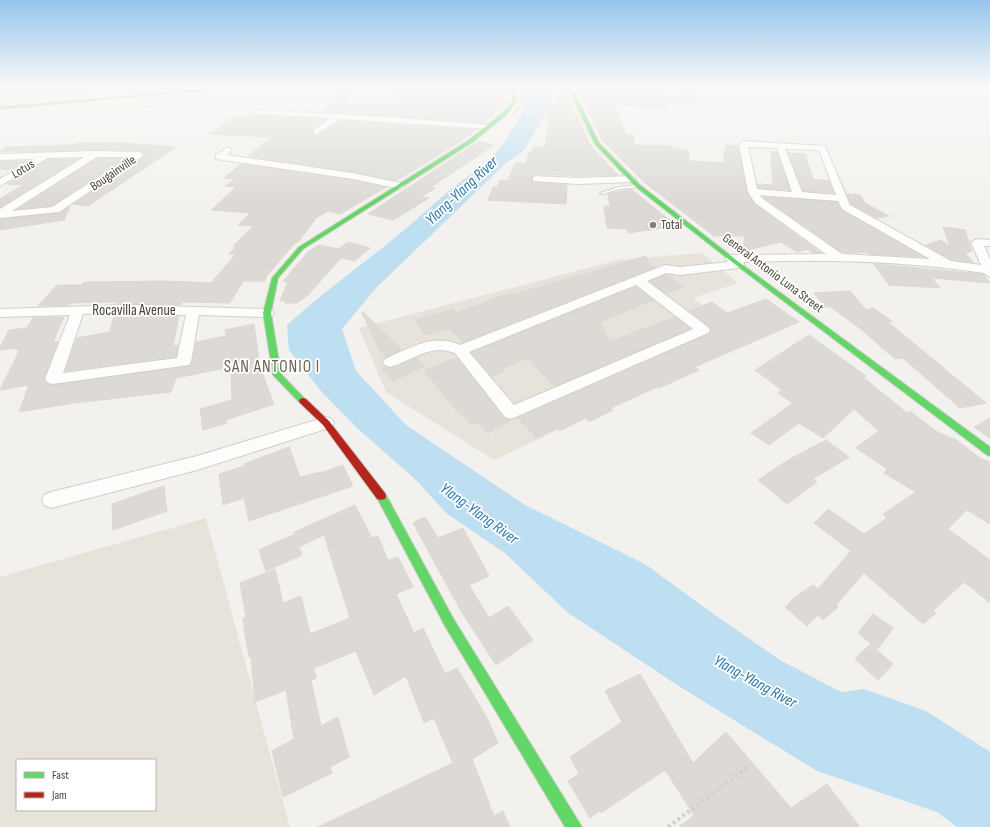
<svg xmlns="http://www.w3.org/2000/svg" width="990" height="827" viewBox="0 0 990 827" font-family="'Sofia Sans Condensed',sans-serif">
	<rect width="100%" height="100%" fill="#f3f1ee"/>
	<g fill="#e7e3db" fill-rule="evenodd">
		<path d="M0,88h159l-159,15z"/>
		<path d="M702,253l36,30 -45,15 55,42 -254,120 -108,-68 -27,-64 259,-68z"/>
		<path d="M206,518l84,309h-290v-250zM17,760h138v50h-138z"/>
	</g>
	<path fill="#bedef1" d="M531,88h23l-5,9 3,4 -27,48 -20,15 -130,125 -33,40 14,42 50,54 119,80 120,59 60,44 75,52 61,32 23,-3 62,22 64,41v75h-33l-20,-15 -120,-41 -140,-86 -110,-73 -61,-58 -60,-41 -30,-33 -59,-52 -37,-38 -31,-40 -2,-25c30,-27 62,-51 94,-76 24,-19 46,-39 69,-59 14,-12 31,-21 43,-34 12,-13 36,-51 38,-68z"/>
	<g fill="#dddad6" stroke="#dcd8d3">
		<path d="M399,88h18l-1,2h37v-2h53l2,7v6l-24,22 -161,-11 13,-19h17l-7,11h47z"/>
		<path d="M519,88h9l3,10 -18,17h-2l8,-10 2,-10z"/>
		<path d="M561,88h3l26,57 28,30 -40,1 -42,-2 -4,2 1,6 34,3 -1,19 -78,-4 5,-13h4l3,-7 8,1 7,-18 11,1 3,-12 3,1 2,-6 11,1 4,-26 -2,-15h7l7,-14z"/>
		<path d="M637,88h55l5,17 -32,-2 2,6 -53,-4 12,29h7l1,11 38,1 1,3 15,1 2,11 35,2 -1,-12 2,1 -1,-7 13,1 9,46 7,12 67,49h-8l-5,-4 -11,3 -16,-10 -37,9v-15h-30l-70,-54 -41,-41 -24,-48 108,3 5,-3 -5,-5z"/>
		<path d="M251,113l3,3 72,3 -13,10 1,7 4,-1 22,-14 136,9 -10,8 -70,43 -43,-9 -105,-16 23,-19 -63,-3 27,-17 9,1z"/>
		<path d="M479,141l15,4 -63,42 4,1 -14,9 8,1 -36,22 -25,-6z"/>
		<path d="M77,143h44l55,4 -88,59 -15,-2 72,-48v-2l-5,-4h-45l-95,2 6,-5 68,-2z"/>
		<path d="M771,151l6,1 13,38 -32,-2v-4l15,1z"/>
		<path d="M788,153l17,1 8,25 16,2 5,12 -31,-2z"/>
		<path d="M97,158h28l-74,48 -33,3z"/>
		<path d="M48,159h30l-78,48v-8l23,-14 -16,-1z"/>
		<path d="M0,161v1l28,-1 -16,9 -12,-1z"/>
		<path d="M241,164l112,16 33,7 -46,27 -12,-3 -12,7 -17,23 -5,3 -28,33 -1,4h-22l-13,22 -48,-1 -1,3 -64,-1v-2l-47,1 -1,2 -31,1 19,-21h24l3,-3 81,-1 46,2 25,-29h-7l7,-8h-3l20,-20 -15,-1 12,-12 -38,-3 24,-23 -11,-1 10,-7 -11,-1z"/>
		<path d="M631,189l1,1 45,36 -49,7 -1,-4 -20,-1 -3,-22h6l-2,-12z"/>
		<path d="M847,194l13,1 5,8 24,13 -12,2 -26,-14z"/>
		<path d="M763,197l74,5 4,8 83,47 -56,-3 -2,-2 -7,1h-12l-7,-2z"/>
		<path d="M70,207l-6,13 -64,10v-11l59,-6z"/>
		<path d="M943,227l22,3 7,21 -7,2 8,9 -22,-2 -25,-15 14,-5 10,6z"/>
		<path d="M348,242l22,6 -15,13 -14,-3 -33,37 -11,8h-12l1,-2h-6l8,-19h-4v-2l24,-28 11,-7 19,4z"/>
		<path d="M646,256l3,8 6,3 -192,75 -14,-14 -24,7 -10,-15 38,-11 3,4 54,-20 2,2 38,-11 24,-8 2,1z"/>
		<path d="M874,264l109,10 7,9 -58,-5 8,10 -51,-3z"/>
		<path d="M666,275l18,11 -18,8 -16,-13z"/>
		<path d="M636,287l17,13 -53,22 9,20 66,-25 15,12 -136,57 -26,-28 -27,11 3,2 -12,5 -21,-23z"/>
		<path d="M850,291l16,19 7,-2 19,13 -4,1 98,81 -26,5 -57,-50 -8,1 -33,-29 -31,-23h-6l-11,-14z"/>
		<path d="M766,299l33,23 -79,34 -25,11 4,3 -40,18 -2,-1 -46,21 2,2 -24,12 -3,-4 -26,13 -3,-3 -21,10 -18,-20 191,-84 2,-3 -2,-5 -19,-15 22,-9 15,11z"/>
		<path d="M363,312l39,38 -16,7 -6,-6 -18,-38z"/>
		<path d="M114,315l65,1 -6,30 5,-1 -2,12 -111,14 12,-33 33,-6z"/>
		<path d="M64,317l-11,25 5,-1 -14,37 4,6 5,1 136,-19 3,-4 4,-20 30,-6 -1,-6 29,-6 6,43 14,37 -48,16 1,3 -24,7 -3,-21 32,-9 -1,-33 -55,11 -5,14 -97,11 -55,9 10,-27 -29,5 20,-41 -4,1 1,-2 -17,2v-3l9,-17 18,-2 6,-10z"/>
		<path d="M809,335l57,41 -3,1 44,36 4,-1 25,19 16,8 2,-1 27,21 9,3v62l-23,-14 -19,19 42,31v43l-26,-21 -31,29 3,2 -13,11 -59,-51 -28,32 2,2 -15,13 -5,-5 -11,11 -22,-19 10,-10 18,-12 5,4 33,-38 -37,-28 14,-14 36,25 23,-16 -4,-4 33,-22 -32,-19 3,-4 -31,-21 23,-17 -25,-22 -31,29 -24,-15 -30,22 -18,-12 42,-30 -15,-10 4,-3 -27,-20z"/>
		<path d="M417,358l8,8 -32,15 -11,-12 4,-2 4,1z"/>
		<path d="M457,358l47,60 6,3 -22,12 -10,-11 -6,3 -14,-14h-1l-33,-41z"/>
		<path d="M990,418v20l-16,-11z"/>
		<path d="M826,440l23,17 -36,22 4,3 -30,22 -29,-24 30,-20z"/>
		<path d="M289,447l11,30 21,-5v1l22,-8 10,21 -104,35 -5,-23 -21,7 -4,-31 25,-8v-2z"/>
		<path d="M164,486l3,25 -54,19 -1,-26z"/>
		<path d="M355,505l17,33 6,-2 10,24 10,-3 15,30 -17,7 18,39 9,-5 22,46 12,-6 29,48 12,27 -26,16 22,57 9,-5 7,16h-192l135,-64 -19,-45 -10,5 -18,-47 -32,19 -18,-44 -42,17 2,10 -5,2 10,46 17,-9 11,40 -19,10 2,6 -49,24 -11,-46 22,-12 -8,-49 -31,12 -4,-45h-2l-4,-23 -2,-16 3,-1 -6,-34 35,-14 8,34 18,-7 9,38 40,-16 -26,-83 -25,12 3,8 -36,16 -7,-21 36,-16 -1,-2z"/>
		<path d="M425,517l13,21 25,-10 26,48 -20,9 20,33 19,-12 25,34 -37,25 -35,-54 -48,-88z"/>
		<path d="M873,614l20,14 -15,21 -20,-16z"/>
		<path d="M870,644l23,20 -15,16 -23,-21z"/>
		<path d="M640,674l53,89 33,-31 65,76 36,-24 33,43h-181l15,-12 -29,-45 -64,43 -2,-2 -9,7 -22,-37 11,-7 -9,-17 52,-35 -17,-31z"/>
	</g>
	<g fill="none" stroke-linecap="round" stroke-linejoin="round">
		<g stroke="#d1cfcb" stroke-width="2">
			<g id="lane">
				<path d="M211,88l3,1 -12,14 -6,1v-2l4,-1z"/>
				<path d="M303,88l20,2 -2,1 -17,-1z"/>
				<path d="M186,91l2,1 -5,10 4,1 -7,1 4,-12z"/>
				<path d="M176,92l3,1c-2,3 -4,6 -7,8 -7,5 -31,8 -38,1l2,-6 2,-1 2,1 -2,6 1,1c14,2 29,2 37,-11z"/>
				<path d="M638,185l2,1v1l-21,2 -17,5 -2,-1 19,-6z"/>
			</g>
		</g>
		<g stroke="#d1cfcb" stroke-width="2">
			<g id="street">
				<path d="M568,88l119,2 4,2 -4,2 -116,-3 -2,-1z"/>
				<path d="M254,110l138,7 96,8 4,2 -4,2 -148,-10 -23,15h-3v-4l16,-12 -73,-4h-3z"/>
				<path d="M743,141l82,5 25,59 101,56 30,4 -10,-23 6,-3 13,1v6h-6l6,13v18l-6,-4c-80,-12 -160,-14 -241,-11l1,2 -2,3 -4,1 -58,7 -14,-2 -19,8 61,46 2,3 -2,3 -197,86 -6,-2 -50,-64c-25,-10 -41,7 -65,14l-5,-2 -2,-3 2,-3c26,-11 47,-26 75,-14l205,-80 15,2 48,-5 -3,-3 6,-4 95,-1 -71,-51 -7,-11 -9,-48zM748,147l29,1 15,44 -35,-3zM785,149l34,1 17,45 -34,-3zM760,195l78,6 4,8 88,50 -88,-5 -79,-55zM636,285l57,44 -179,76 -45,-53z"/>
				<path d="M228,147l4,3 -5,5 126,18 47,10 5,3 -5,3 -47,-10 -137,-20v-4z"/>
				<path d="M95,151l45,1 4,3 -85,57 -59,6v-9l84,-52 -36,1 -48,28v-7l34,-20 -34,1v-6zM97,157h33l-78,50 -40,4z"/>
				<path d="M536,176l42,2 53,-2 5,3 -5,3 -53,2 -45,-3v-4z"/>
				<path d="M127,305l140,4 5,1 2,3 -2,3 -5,1 -68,-2 -8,47 -2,3 -136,19 -5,-1 -3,-4 25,-64 -70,2v-8zM127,313l59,2 -9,43 -114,15 20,-59z"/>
				<path d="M326,417l6,2 2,4 -2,4 -135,43 -146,38 -7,-3 -2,-5 2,-5 7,-3 146,-36z"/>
			</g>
		</g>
		<g stroke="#d2cec5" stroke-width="2">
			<g id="fast">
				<path d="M221,88h12l-233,21v-2z"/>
				<path d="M510,88h4l3,7 -2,9 -10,12 -32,26 -170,107 -25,29 -7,35 10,61 26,27 -4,3 -3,-1 -27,-28 -10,-62 9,-35 27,-31 170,-107 32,-26 11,-11 1,-8z"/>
				<path d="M568,88h4l27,55 41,42 100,78 250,184v9l-3,-1 -251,-190 -100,-78 -41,-43z"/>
				<path d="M381,492l4,1 68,125 129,209h-17l-120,-201 -69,-130 1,-3z"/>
			</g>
		</g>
		<g stroke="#d2cec5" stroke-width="2">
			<path id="jam" d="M303,398l3,1 23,22 56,72 1,3 -1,3 -4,1 -4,-1 -54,-74 -23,-22 -1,-2 1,-2z"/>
		</g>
		<path stroke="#d3d1cc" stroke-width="4" stroke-dasharray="3 3" stroke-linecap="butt" d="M668,827l80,-60"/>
		<use href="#lane" fill="#fdfdfc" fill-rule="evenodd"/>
		<use href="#street" fill="#fdfdfc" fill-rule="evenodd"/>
		<use href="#fast" fill="#63d668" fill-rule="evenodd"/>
		<use href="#jam" fill="#b3261e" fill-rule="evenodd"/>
	</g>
	<linearGradient id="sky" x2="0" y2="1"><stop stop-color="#97c5ec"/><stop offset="0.43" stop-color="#faf9f7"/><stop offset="1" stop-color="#faf9f7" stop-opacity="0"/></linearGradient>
	<rect width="990" height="203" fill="url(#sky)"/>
	<circle fill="#868078" stroke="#fff" stroke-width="1.5" cx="653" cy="225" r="4"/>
	<g text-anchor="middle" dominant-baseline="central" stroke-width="3.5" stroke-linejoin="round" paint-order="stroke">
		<g font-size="13" fill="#4b4338" stroke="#fff">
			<text transform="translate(23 169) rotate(-31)">Lotus</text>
			<text transform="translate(113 173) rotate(-34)">Bougainville</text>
			<text transform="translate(773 273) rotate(37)">General Antonio Luna Street</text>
		</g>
		<g font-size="13" fill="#4b4338" stroke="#fff" text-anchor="start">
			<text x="661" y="225">Total</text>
		</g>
		<g font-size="15" fill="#4b4338" stroke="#fff">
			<text x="134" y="310">Rocavilla Avenue</text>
		</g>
		<g font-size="16" font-style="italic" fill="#2b78a9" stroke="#fff">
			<text transform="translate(462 191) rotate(-43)">Ylang-Ylang River</text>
			<text transform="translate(479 514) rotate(36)">Ylang-Ylang River</text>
			<text transform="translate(755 682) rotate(29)">Ylang-Ylang River</text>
		</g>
		<g font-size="17" letter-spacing="1" fill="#6e604f" stroke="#fff">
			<text x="272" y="367">SAN ANTONIO I</text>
		</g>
	</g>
	<rect x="16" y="759" width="140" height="52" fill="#ffffff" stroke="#b7b4af"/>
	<rect x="24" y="772" width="20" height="6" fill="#63d668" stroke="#b7b4af"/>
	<text x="52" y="779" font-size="12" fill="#4b4338">Fast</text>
	<rect x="24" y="792" width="20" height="6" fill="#b3261e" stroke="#b7b4af"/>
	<text x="52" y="799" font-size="12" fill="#4b4338">Jam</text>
</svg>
